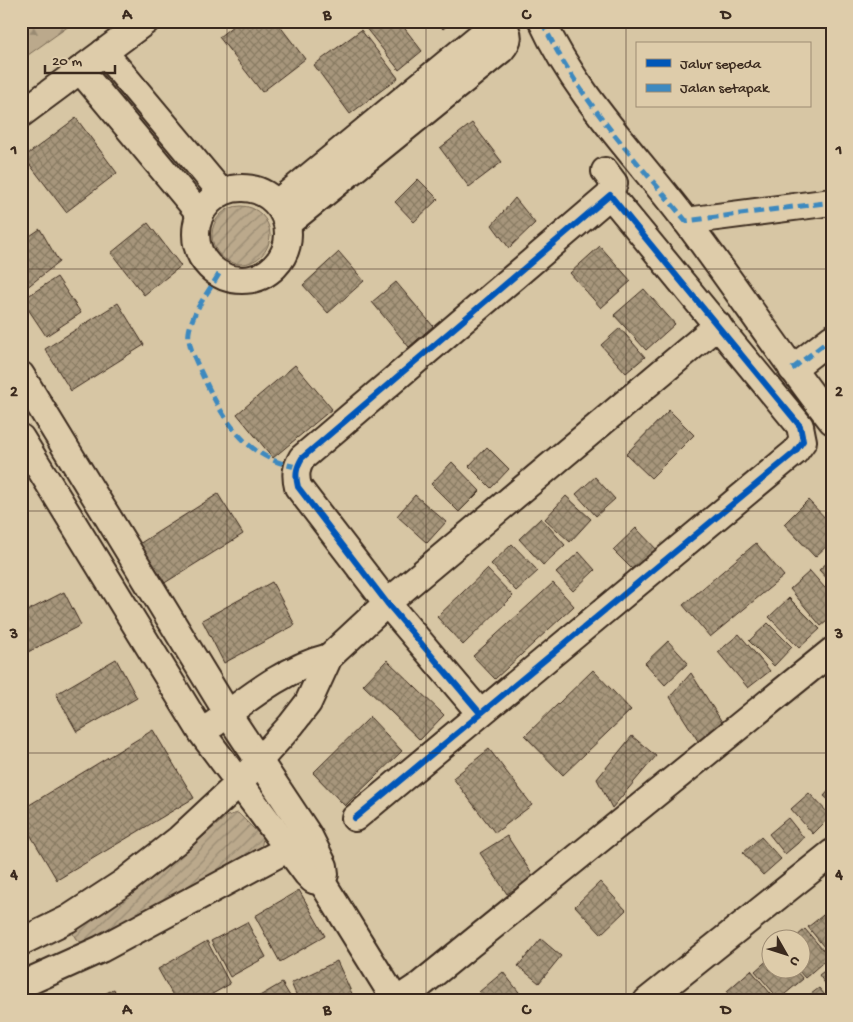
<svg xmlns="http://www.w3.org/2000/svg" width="853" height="1022" viewBox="0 0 853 1022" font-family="'Gochi Hand',sans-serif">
	<defs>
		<pattern id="forest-firs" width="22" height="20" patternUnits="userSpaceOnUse" patternTransform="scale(1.25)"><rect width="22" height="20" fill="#bba98c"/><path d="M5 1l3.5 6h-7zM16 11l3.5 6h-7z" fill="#998a72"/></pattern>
		<pattern id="garden-furrows" width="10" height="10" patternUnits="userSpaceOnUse" patternTransform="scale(1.25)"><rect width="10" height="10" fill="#bba98c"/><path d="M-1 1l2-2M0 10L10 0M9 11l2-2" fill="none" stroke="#998a72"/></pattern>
		<pattern id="building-cross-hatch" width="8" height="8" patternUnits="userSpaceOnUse" patternTransform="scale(1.25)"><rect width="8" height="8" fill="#a7967b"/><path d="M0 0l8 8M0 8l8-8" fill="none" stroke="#897b64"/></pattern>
	</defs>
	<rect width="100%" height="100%" fill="#d7c6a4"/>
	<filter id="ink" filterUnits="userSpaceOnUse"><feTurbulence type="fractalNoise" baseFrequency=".02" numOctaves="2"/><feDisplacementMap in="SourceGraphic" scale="10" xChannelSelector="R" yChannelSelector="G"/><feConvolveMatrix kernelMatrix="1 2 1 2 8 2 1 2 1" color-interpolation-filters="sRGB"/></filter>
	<g filter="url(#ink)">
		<path fill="url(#forest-firs)" stroke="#7b6a55" d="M21,21h55l-55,39z"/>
		<g fill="url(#garden-furrows)" stroke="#7b6a55">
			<circle cx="241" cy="235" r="29"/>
			<path d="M238,813l25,25 -2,11 -177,95 -8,-5 -3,-5 7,-11 89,-57 58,-50z"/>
		</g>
		<g fill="url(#building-cross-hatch)" stroke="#3b2a1e">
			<path d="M239,21h37l29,38 -43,33 -43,-55z"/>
			<path d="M399,21l23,30 -23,19 -38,-48z"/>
			<path d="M436,21h17l-10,8z"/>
			<path d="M361,30l37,48 -48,36 -36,-49z"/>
			<path d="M76,118l41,55 -51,39 -42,-55z"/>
			<path d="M472,123l30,39 -33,25 -29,-39z"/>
			<path d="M418,179l20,20 -24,23 -19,-20z"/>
			<path d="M515,198l20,25 -26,25 -17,-23z"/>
			<path d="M148,223l33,43 -37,29 -33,-42z"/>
			<path d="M40,229l19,33 -38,30v-50z"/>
			<path d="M600,246l31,35 -30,27 -31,-35z"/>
			<path d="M339,252l25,29 -36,32 -25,-28z"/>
			<path d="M57,277l24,36 -35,23 -24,-36z"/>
			<path d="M396,282l37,44 -24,21 -37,-45z"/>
			<path d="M644,289l31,35 -29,26 -32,-35z"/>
			<path d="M118,303l26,42 -73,46 -26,-42z"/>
			<path d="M620,328l25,29 -19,16 -25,-28z"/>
			<path d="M295,365l37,44 -59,49 -36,-44z"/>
			<path d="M669,410l25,25 -43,43 -25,-24z"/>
			<path d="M487,447l22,22 -18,19 -22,-22z"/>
			<path d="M452,462l28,29 -21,21 -28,-28z"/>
			<path d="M595,477l20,22 -19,17 -20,-22z"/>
			<path d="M218,494l25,40 -80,50 -24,-40z"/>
			<path d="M415,495l31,27 -19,21 -30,-27z"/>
			<path d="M566,496l25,23 -21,23 -25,-23z"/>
			<path d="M808,500l24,25v16l-17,16 -31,-33z"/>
			<path d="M541,518l24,27 -22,20 -24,-26z"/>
			<path d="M636,528l25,26 -22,22 -26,-26z"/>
			<path d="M756,543l28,33 -74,61 -27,-32z"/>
			<path d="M512,544l26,27 -22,20 -25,-27z"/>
			<path d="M579,552l16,18 -22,21 -17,-18z"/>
			<path d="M832,558v26l-13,-14z"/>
			<path d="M487,569l26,27 -50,49 -26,-28z"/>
			<path d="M810,571l22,25v21l-11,9 -31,-37z"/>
			<path d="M272,582l23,43 -71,38 -22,-43z"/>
			<path d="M553,583l21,23 -79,73 -22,-23z"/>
			<path d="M64,592l17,33 -55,28 -5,-8v-31z"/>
			<path d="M789,598l31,31 -21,19 -30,-31z"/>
			<path d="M768,623l24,24 -18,19 -25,-25z"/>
			<path d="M739,634l31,37 -22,17 -30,-36z"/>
			<path d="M668,641l20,22 -23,22 -20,-22z"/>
			<path d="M116,659l21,39 -60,34 -21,-38z"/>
			<path d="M387,660l57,55 -24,25 -57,-55z"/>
			<path d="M593,670l38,40 -68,65 -38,-39z"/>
			<path d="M691,673l31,49 -22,22 -30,-47z"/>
			<path d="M370,717l32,34 -57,55 -32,-33z"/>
			<path d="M153,730l41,68 -137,82 -36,-61v-9z"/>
			<path d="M632,736l24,20 -44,52 -15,-29z"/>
			<path d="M489,749l43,56 -37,28 -42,-55z"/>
			<path d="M832,787v16l-8,-7z"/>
			<path d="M809,793l22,23 -18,18 -22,-25z"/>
			<path d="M788,818l16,20 -19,16 -16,-20z"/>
			<path d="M507,836l27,41 -27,17 -27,-41z"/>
			<path d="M761,837l20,22 -18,16 -20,-22z"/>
			<path d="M600,882l26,28 -25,24 -26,-28z"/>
			<path d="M299,890l26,46 -45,26 -25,-46z"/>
			<path d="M832,908v49l-24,-30z"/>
			<path d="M247,922l19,35 -36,20 -19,-36z"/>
			<path d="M805,929l24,28 -24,21 -7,-8h2v-30h-7z"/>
			<path d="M541,939l20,17 -22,27 -21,-17z"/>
			<path d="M207,941l23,43 -30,17h-24l-18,-32z"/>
			<path d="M770,958v12h25l8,9 -24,20 -24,-28z"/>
			<path d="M337,961l17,37 -6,3h-49l-8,-18z"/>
			<path d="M832,965v28l-13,-18z"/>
			<path d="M751,970l24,29 -2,2h-38l-8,-10z"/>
			<path d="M503,972l23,29h-40l-7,-9z"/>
			<path d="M282,983l11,18h-42z"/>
			<path d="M819,988l11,13h-27v-1z"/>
			<path d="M114,989l5,12h-28z"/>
			<path d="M723,994l6,7h-14z"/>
		</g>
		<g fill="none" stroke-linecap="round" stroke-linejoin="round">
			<g stroke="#3b2a1e" stroke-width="30">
				<g id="street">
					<path d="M542,21c35,76 94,134 144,200 50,66 95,135 146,200"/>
					<path d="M104,52l117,140"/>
					<path d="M80,70l120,144"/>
					<path d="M21,114l125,-93"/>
					<path d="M605,171l9,12 -4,12"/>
					<circle cx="242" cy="234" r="46"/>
					<path d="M277,203l209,-172 8,-5h7c10,8 8,15 0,24l-213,173"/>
					<path d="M686,221l146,-19"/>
					<path d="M792,369l40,-31"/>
					<path d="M21,375l207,339 81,122 15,30 1,8 -3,8"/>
					<path d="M21,438l181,295 105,141 6,6 9,2"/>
					<path d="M214,724c36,-27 71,-56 115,-67"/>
					<path d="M355,818l440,-366 8,-11 -3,-15 -190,-231 -308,263c-6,10 -7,17 -4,29l89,116 93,110"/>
					<path d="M322,882l74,119"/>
					<path d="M21,942l47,-23 55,-36 56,-44 60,-56 52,-58 17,-22 21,-46 58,-54 331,-278"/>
					<path d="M21,985l80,-36 201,-108"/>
					<path d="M396,1001l24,-16 412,-334"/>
					<path d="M647,1001l185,-148"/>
				</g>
			</g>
			<use href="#street" stroke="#deccaa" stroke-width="26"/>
			<g stroke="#3e89bf" stroke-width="5" stroke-dasharray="10 5" stroke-linecap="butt">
				<path d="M542,21c34,75 92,137 144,200l146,-19"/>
				<path d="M219,274c-10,17 -27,38 -30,58 -2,12 7,29 12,40 21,45 43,86 96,95"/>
				<path d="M792,369l40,-31"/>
			</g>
			<g stroke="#deccaa" stroke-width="9">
				<path id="cycleway" d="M355,818l440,-366 8,-11 -3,-15 -190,-231 -308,263c-6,10 -7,17 -4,29l89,116 93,110"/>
			</g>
			<use href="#cycleway" stroke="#0057b8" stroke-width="6"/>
		</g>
	</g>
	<path fill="none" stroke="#3b2a1e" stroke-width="1" stroke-opacity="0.55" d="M227,21v980M426,21v980M626,21v980M21,269h811M21,511h811M21,753h811"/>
	<rect width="853" height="1022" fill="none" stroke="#deccaa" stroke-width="55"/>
	<rect x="636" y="42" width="175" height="65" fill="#deccaa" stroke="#9d8b72"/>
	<rect x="646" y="59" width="25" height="8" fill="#0057b8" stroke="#9d8b72"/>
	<text x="680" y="68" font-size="15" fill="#3b2a1e">Jalur sepeda</text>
	<rect x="646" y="84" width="25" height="8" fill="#3e89bf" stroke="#9d8b72"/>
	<text x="680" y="92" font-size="15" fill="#3b2a1e">Jalan setapak</text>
	<g transform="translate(786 954) rotate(129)"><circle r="24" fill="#deccaa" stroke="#9d8b72"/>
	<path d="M0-4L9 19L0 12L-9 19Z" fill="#3b2a1e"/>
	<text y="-8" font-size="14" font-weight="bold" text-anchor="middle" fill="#3b2a1e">U</text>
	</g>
	<path d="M45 65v8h70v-8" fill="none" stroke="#3b2a1e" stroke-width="2.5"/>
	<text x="52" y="65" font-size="15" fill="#3b2a1e" stroke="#deccaa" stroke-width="4" paint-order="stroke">20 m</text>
	<rect x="28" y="28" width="798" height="966" fill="none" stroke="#3b2a1e" stroke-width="2"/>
	<g font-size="16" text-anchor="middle" font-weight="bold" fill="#3b2a1e">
		<text x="127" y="19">A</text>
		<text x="327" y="19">B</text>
		<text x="526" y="19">C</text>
		<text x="726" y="19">D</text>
		<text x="14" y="154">1</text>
		<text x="839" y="154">1</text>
		<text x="14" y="396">2</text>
		<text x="839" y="396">2</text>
		<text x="14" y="638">3</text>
		<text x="839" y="638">3</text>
		<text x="14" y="879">4</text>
		<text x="839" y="879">4</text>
		<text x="127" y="1014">A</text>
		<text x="327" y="1014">B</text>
		<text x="526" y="1014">C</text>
		<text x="726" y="1014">D</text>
	</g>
</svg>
